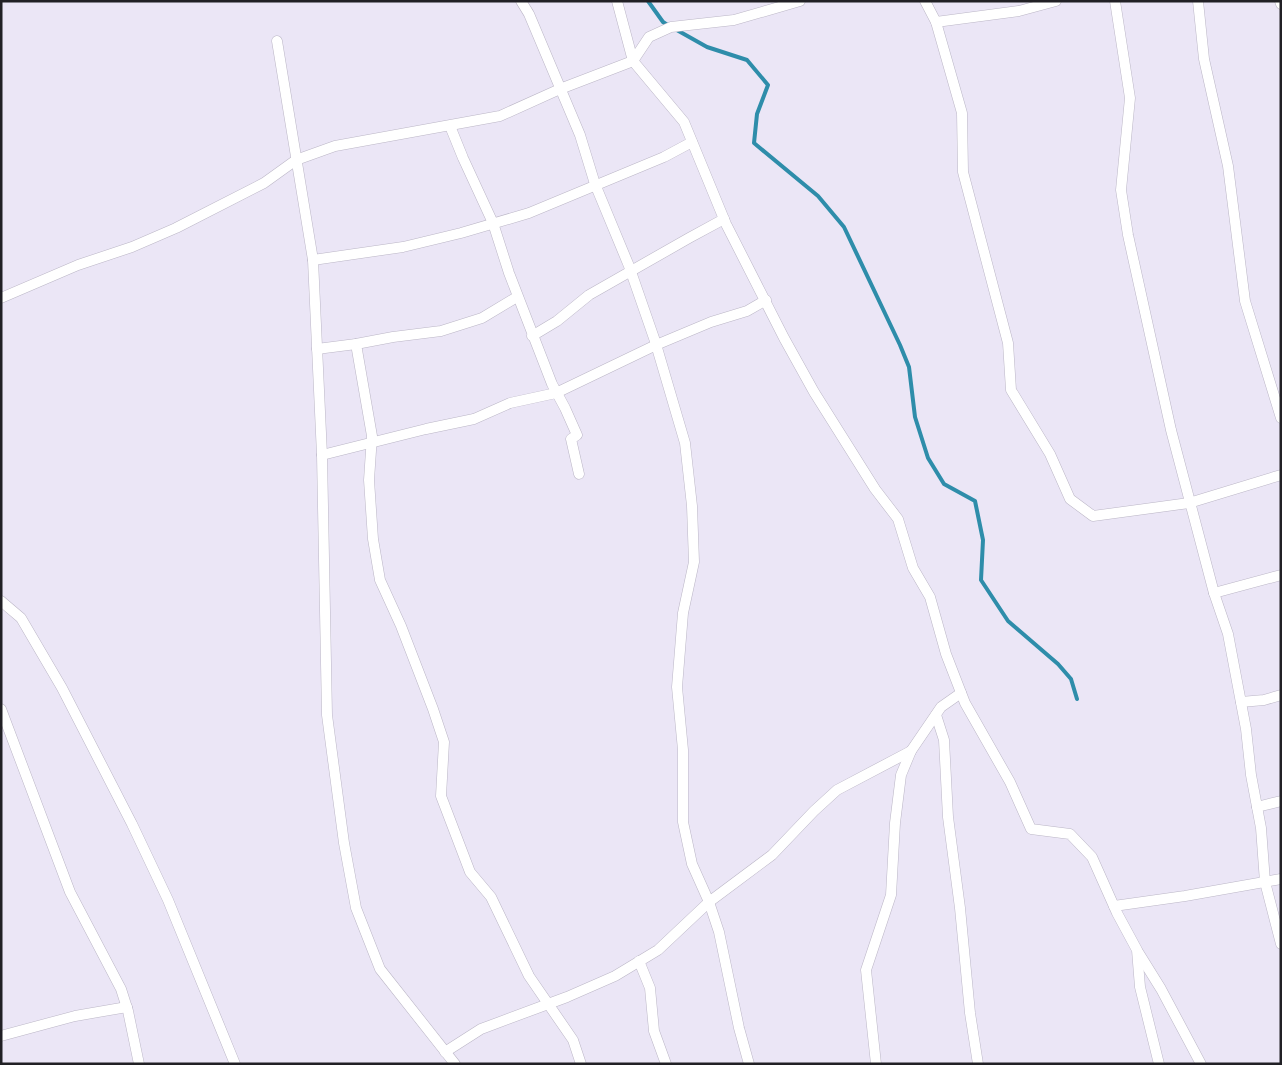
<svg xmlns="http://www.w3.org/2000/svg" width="1282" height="1065" viewBox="0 0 1282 1065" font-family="Karla,sans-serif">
	<rect width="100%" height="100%" fill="#ebe6f6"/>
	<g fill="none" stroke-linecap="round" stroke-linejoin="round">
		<g stroke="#2e8daa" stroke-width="4">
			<path d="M648,1l15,21 6,4"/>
			<path d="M675,29l32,18 40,13 21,25 -11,29 -3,29 64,53 26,31 56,118 9,22 6,50 13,41 16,26 31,17 8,39 -2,40 27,41 50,43 13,15 6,20"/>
		</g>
		<g stroke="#bbb6c6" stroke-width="11">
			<g id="street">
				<path d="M521,1l8,13 51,121 15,49 34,82 26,75 30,102 7,63 2,56 -11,51 -6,74 6,63v72l9,42 17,38 10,30 20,96 10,36"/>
				<path d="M617,1l16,60 51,61 42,102 58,114 30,54 61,97 23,30 15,49 17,29 16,57 19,49 45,79 21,47 39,5 22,23 25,56 20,37 3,37 19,77"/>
				<path d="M925,1l11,21 26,91 1,59 45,171 3,47 39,64 20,45 23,17 96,-13 92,-28"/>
				<path d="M1115,1l15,97 -9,92 7,45 43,195 43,163 14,41 18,95 5,46 10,53 4,54 16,62"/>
				<path d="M1198,1l6,58 24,107 17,135 36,117"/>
				<path d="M1280,1l1,3"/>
				<path d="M936,22l83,-11 37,-10"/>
				<path d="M277,41l36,219 9,195 5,260 17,128 12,65 24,61 75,95"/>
				<path d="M450,126l13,32 30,65 16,50 43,111 13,24 12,27 -6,4 8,35"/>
				<path d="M313,260l90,-13 58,-14 68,-20 135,-56 28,-15"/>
				<path d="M1,298l77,-33 54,-18 44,-19 88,-45 32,-23 39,-14 165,-30 60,-27 73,-28 16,-24 22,-10 63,-7 66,-19"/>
				<path d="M532,336l25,-15 32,-26 100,-57 35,-19"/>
				<path d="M356,344l16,92 -3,44 4,59 7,41 21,46 32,83 11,33 -3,54 29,76 21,25 38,79 44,64 8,24"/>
				<path d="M317,349l39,-5 37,-7 48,-6 41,-13 35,-21"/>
				<path d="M322,455l104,-26 48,-10 36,-16 46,-10 100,-48 55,-23 36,-11 19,-11"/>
				<path d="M1214,593l67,-18"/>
				<path d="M1,601l20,17 41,70 70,136 36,76 67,164"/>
				<path d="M1241,702l23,-2 17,-5"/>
				<path d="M1,709l69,183 51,97 7,22 11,53"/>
				<path d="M936,715l8,25 4,77 12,91 10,105 8,51"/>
				<path d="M1257,807l24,-6"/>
				<path d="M1114,906l71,-10 96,-17"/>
				<path d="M1138,952l23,37 40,75"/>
				<path d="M639,961l11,27 4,43 12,33"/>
				<path d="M1,1036l74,-20 52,-9"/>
				<path d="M445,1052l36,-23 86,-32 48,-21 43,-26 51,-48 63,-47 42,-44 23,-21 74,-39"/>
				<path d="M876,1064l-10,-94 25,-75 4,-72 6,-48 10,-24 30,-44 20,-14"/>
			</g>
		</g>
		<use href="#street" stroke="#fff" stroke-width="10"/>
	</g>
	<rect width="1282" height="1065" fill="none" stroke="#212025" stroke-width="5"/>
</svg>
